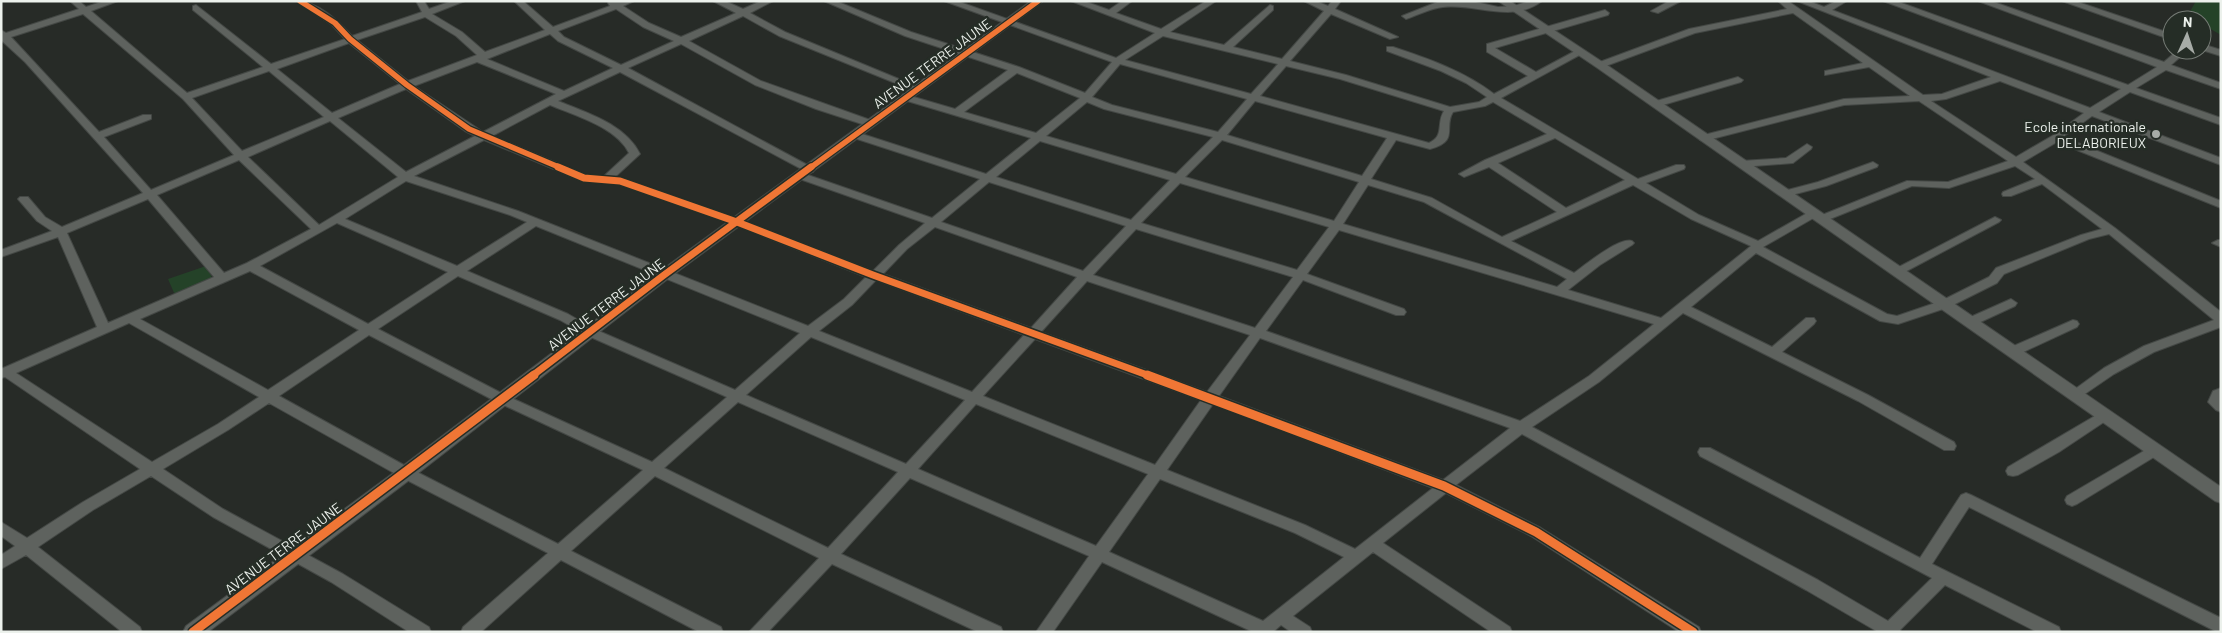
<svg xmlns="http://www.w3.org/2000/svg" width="2222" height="633" viewBox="0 0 2222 633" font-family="Barlow,sans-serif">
	<rect width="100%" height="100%" fill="#272b27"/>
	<g fill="#244228">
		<path d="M2196,1h25v34l-19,-11v-4h-6l-8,-5z"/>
		<path d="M206,266l8,15 -39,14 -7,-16z"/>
	</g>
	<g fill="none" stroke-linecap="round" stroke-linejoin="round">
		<g stroke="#444845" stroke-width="2">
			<g id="minor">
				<path d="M70,1h9l7,6 18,-6h14l-27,10 96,82 76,-26 -70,-57v-4l3,-1 75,59 74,-25 -13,-14 -36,-24c22,0 42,20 56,35l70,-24 -6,-11h8l5,8 23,-8h13l-33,13 30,18 23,20 60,-22 -31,-29h9l30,26 57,-21 -2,-3 1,-2h25l-11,5 26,17 32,14 55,-24 -23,-12h12l18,8 18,-8h12l-23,12 35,19 138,57 -2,2h-6l-136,-55 -36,-20 -54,25 72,40 112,40v4h-8l-49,-16 -61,-24 -74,-41 -53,24 185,100 1,2 -1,2 -4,1 -189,-101 -62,29c29,12 67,23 82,53l-25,23 126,43 132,51 26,-26 26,-22 -128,-45 -1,-2 1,-2h8l127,44 48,-39 -129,-42v-4h8l127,41 45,-36 -127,-38 -2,-2 5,-3 48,14 53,-39 -103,-34 -81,-35h12l75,31 108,35 66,26 27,-31 -168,-61h13l159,57 39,-25 -84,-32h13l25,9 13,-9h10l-16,12 45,16 45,-28h10l-46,31 54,13 46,-40 3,1v4l-40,37 49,12 42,-48 -20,-10h12l12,5 4,-5h9l-6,8 63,28 -8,2 -59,-25 -41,47 56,14 104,32 29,-5 8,-5 -21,-14 -25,-12 -54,-20v-4h6c36,12 71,24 101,47l34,-18 -41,-24v-8l118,-34 4,3 -1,2 -113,33 41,24 41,-22h6l2,2 -84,46 137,81 38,-14h8l1,2 -1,2 -38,14 53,32 59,26 51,-29h8l2,2 -2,2 -54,31 124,67 10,2 44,-15 48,-24 7,-9 85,-33 21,-6 -60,-45 -31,12h-8l-1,-2 1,-2 32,-13 -20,-13 -66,22 -37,-2 -87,35h-8l-2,-2 2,-2 90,-36 41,1 60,-21 -89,-60 -75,4 -140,36 -4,-1v-4l144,-37 66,-3 -41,-29 -44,8v-4l38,-8 -70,-50 -98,20 -92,34h-6v-4l92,-34 98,-20 -9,-8h10l135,94 19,-1 49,-17 -194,-76h12l15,6 12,-6h11l-15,9 258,98 31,-19 -238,-88h13l232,84 29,-18 -179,-66h13l173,61 14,-12h10l-17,15 50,18v6l-55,-19 -30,18 85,30v7l-91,-33 -31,20 122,46v7l-129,-49 -29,21 158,64v7l-164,-66 -34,20 92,66 106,84v15l-67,25 -40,22 -38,26 -5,-2 -2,-3 2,-3 33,-24 40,-22 70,-26 -105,-86 -20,5 -85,35 -7,9 -48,24 -51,17 -18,-3 -124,-68 -65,54 81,40 34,-29h8l2,3 -2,3 -32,28 86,43 86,47 2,4 -2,4h-10l-86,-49 -175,-88 -84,69 -67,45 286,153 70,41 44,-43 -232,-122 -2,-4 2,-4h10l210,110 41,-63 5,-2 5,2 250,123v14l-6,-1 -246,-124 -37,57 127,63 2,5h-24l-92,-47 -45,45 1,2h-23l-72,-42 -284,-156 -66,51 85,43 158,99 2,5h-22l-148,-96 -85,-43 -63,50 127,84 2,5h-21l-118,-80 -80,64 17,11 2,5h-21l-10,-7 -8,7h-20l-151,-70 -49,70h-17l53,-76 -179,-78 -69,76 160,73 2,5h-25l-146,-68 -64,68h-19l70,-74 -164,-82 -84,75 150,76 2,5h-24l-138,-72 -80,72h-20l2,-5 85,-74 -147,-76 -132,-74 -41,27 -65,39 60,40 120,65 86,53 2,5h-22l-78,-50 -118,-65 -62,-41 -58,34 -55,37 102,80 2,5h-20l-96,-77 -25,14v-14l14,-9 -14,-10v-14l26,16 56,-36 57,-33 -135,-92 -4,1v-9l96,-42 -39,-90 -57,20v-7l51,-19 -15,-10 -19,-22 2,-2h8l17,20 17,10 81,-34 -118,-131 -24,-22v-10l5,3 73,-24zM616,9l27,18 31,14 -53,24 -57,-28 -6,-6zM83,14l100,85 51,56 -83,35 -47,-53 47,-18v-4h-8l-44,17 -88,-95zM425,17l31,19 21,19 -69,26 -51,-41zM550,34l8,7 55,27 -49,23 -77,-32zM1163,36l115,28 -27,30 -126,-34zM349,43l51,41 -68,29 -55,-44zM477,62l79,32 -73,38 -69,-46zM1120,64l127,35 -29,33 -106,-27 -20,-8zM1286,66l54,13 104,32c-8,12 1,25 -15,32l-169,-47zM269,71l55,46 -82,34 -50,-53zM1017,73l63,25 -44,35 -72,-21zM2000,81l84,32 -32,23 -36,21 -85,-56 15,-2zM406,89l59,42 10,5 -69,36 -68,-54zM1255,101l132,37 -25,38 -135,-41zM1087,102l17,7 109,28 -37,37 -130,-38zM1493,102l54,32 -62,26 -26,14 5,3 25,-10 68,45 -55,25 -70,-39 -61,-19 25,-39 34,9c30,-8 13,-21 23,-37l32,-6zM550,105c26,11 66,22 79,48l-26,24 -15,-1 -96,-40zM330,121l68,56 -79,48 -71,-68zM1555,138l70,42 -59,28 -68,-45zM484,140l96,40 38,4 115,40 133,53 -22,22 -36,27 -290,-115 -104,-35zM1222,140l137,42 -25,39 -149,-44zM1040,141l130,39 -39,40 -135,-43zM239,160l72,69 -64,34 -23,10 -67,-78zM406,181l104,34 17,7 -70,44 -112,-47zM989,182l137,44 -43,45 -142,-49zM1180,183l149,44 -32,43 -156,-47zM1368,185l56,17 143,77 -10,8 -214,-63zM1633,185l58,34 60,27 -90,72 -93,-28 32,-25 32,-20 2,-2 -2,-2c-13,-4 -47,24 -58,32l-63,-32zM148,199l66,78 -106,46 -41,-90zM337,223l111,49 -80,52 -108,-58zM536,226l264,107 -65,57 -141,-61 -26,-15 -101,-43zM935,227l142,50 -46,51 -148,-54 24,-25zM1136,229l157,48 -38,51 -162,-53zM1339,230l315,94 -65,52 -69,45 -254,-90 37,-51 93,35h8l2,-3 -2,-3 -97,-35zM250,271l109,59 -91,60 -128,-71zM458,276l102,44 26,15 141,62 -75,65 -145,-66 -129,-67zM876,280l148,55 -52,57 -153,-61 33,-26zM1087,281l163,54 -43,57 -166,-60zM129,323l130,74 -41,27 -66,38 -136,-89zM369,335l128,67 146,68 -85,74 -147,-75 -132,-73zM811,337l154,63 -59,64 -160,-69zM1260,338l250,90 -67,52 -224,-84zM1035,339l166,61 -46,65 -172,-69zM738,402l160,70 -70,76 -164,-80zM976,404l172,70 -52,72 -178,-77zM1213,404l220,84 -78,61 -50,-24 -138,-55zM1160,479l135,54 49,24 -81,64 -154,-69z"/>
				<path d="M1440,1l36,1 22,5 16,-1 15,-5h13c-30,23 -66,2 -99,6 -12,1 -25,8 -37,12l-4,-3z"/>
				<path d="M1669,1h12l-23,12 -7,-2z"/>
				<path d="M2062,1h13l97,33v6z"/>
				<path d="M2202,44l19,6v6l-19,-6z"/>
				<path d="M1738,77l5,3 -2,2 -85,25 -5,-3 2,-2z"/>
				<path d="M1807,144l5,3 -1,2 -18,14 -52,4 -5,-3 5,-3 45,-3z"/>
				<path d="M1873,162l5,3 -1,2 -51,19 -42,11 -5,-3 1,-2 38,-10z"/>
				<path d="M1995,217l6,3 -2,2 -98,52 -4,1 -6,-4z"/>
				<path d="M2218,240h3v7l-9,-4z"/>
				<path d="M2011,299l6,4 -2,3 -41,19h-8l-2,-3 2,-3z"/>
				<path d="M2073,320l4,1 2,3 -2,3 -58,27h-10l-1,-3 1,-3z"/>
				<path d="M2221,388v24l-5,-2 -8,-8 5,-11z"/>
				<path d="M2105,410l5,2 2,3 -2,3 -51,34 -41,23 -5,1 -5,-1 -2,-4 2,-4z"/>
				<path d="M2154,445l5,1 2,4 -2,4 -82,50 -5,2 -5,-2 -2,-4 2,-4z"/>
			</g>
		</g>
		<g stroke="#444845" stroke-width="2">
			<g id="tertiary">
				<path d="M1031,1h12l-374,277 -257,200 -204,154h-25l3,-6 214,-158 259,-196z"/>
				<path d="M1498,1h12l94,62 617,424v16l-6,-2 -619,-434z"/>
			</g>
		</g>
		<use href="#minor" fill="#5e625e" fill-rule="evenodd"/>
		<use href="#tertiary" fill="#5e625e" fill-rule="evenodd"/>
		<g stroke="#252d26" stroke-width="8">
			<g id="cycleway-far2">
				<path d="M300,1l35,22 15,16 57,46 62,44 92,39"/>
				<path d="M810,168l228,-167"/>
			</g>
		</g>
		<g stroke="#252d26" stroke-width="10">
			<g id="cycleway-far1">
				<path d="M558,167l26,11 36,3 117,41 136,53 277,101"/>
				<path d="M532,376l132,-101 147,-108"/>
			</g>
		</g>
		<g stroke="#252d26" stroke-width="12">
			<g id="cycleway">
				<path d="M1147,375l297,111 92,46 157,100"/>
				<path d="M193,632l341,-257"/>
			</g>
		</g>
		<use href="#cycleway-far2" stroke="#f07635" stroke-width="5.5"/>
		<use href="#cycleway-far1" stroke="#f07635" stroke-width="7"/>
		<use href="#cycleway" stroke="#f07635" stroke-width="9"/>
	</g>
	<circle fill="#a7aca7" stroke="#252d26" stroke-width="2" cx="2156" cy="134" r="5"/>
	<g text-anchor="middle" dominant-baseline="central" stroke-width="5" stroke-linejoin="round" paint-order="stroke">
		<g font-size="14" fill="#ecf1ec" stroke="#252d26">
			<text transform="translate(932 63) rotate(-36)">AVENUE TERRE JAUNE</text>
			<text transform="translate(606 304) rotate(-37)">AVENUE TERRE JAUNE</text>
			<text transform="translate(283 548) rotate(-37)">AVENUE TERRE JAUNE</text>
		</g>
		<g font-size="14" fill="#ecf1ec" stroke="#252d26" text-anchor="end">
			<text x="2146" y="126">Ecole internationale<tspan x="2146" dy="16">DELABORIEUX</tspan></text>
		</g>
	</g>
	<rect width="2222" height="633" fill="none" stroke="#ecf1ec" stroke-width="5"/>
	<g transform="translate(2187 35) rotate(3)"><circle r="24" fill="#252d26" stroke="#757b75"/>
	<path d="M0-4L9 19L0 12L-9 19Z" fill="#a7aca7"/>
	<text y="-8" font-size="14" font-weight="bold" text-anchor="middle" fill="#ecf1ec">N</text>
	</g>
</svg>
